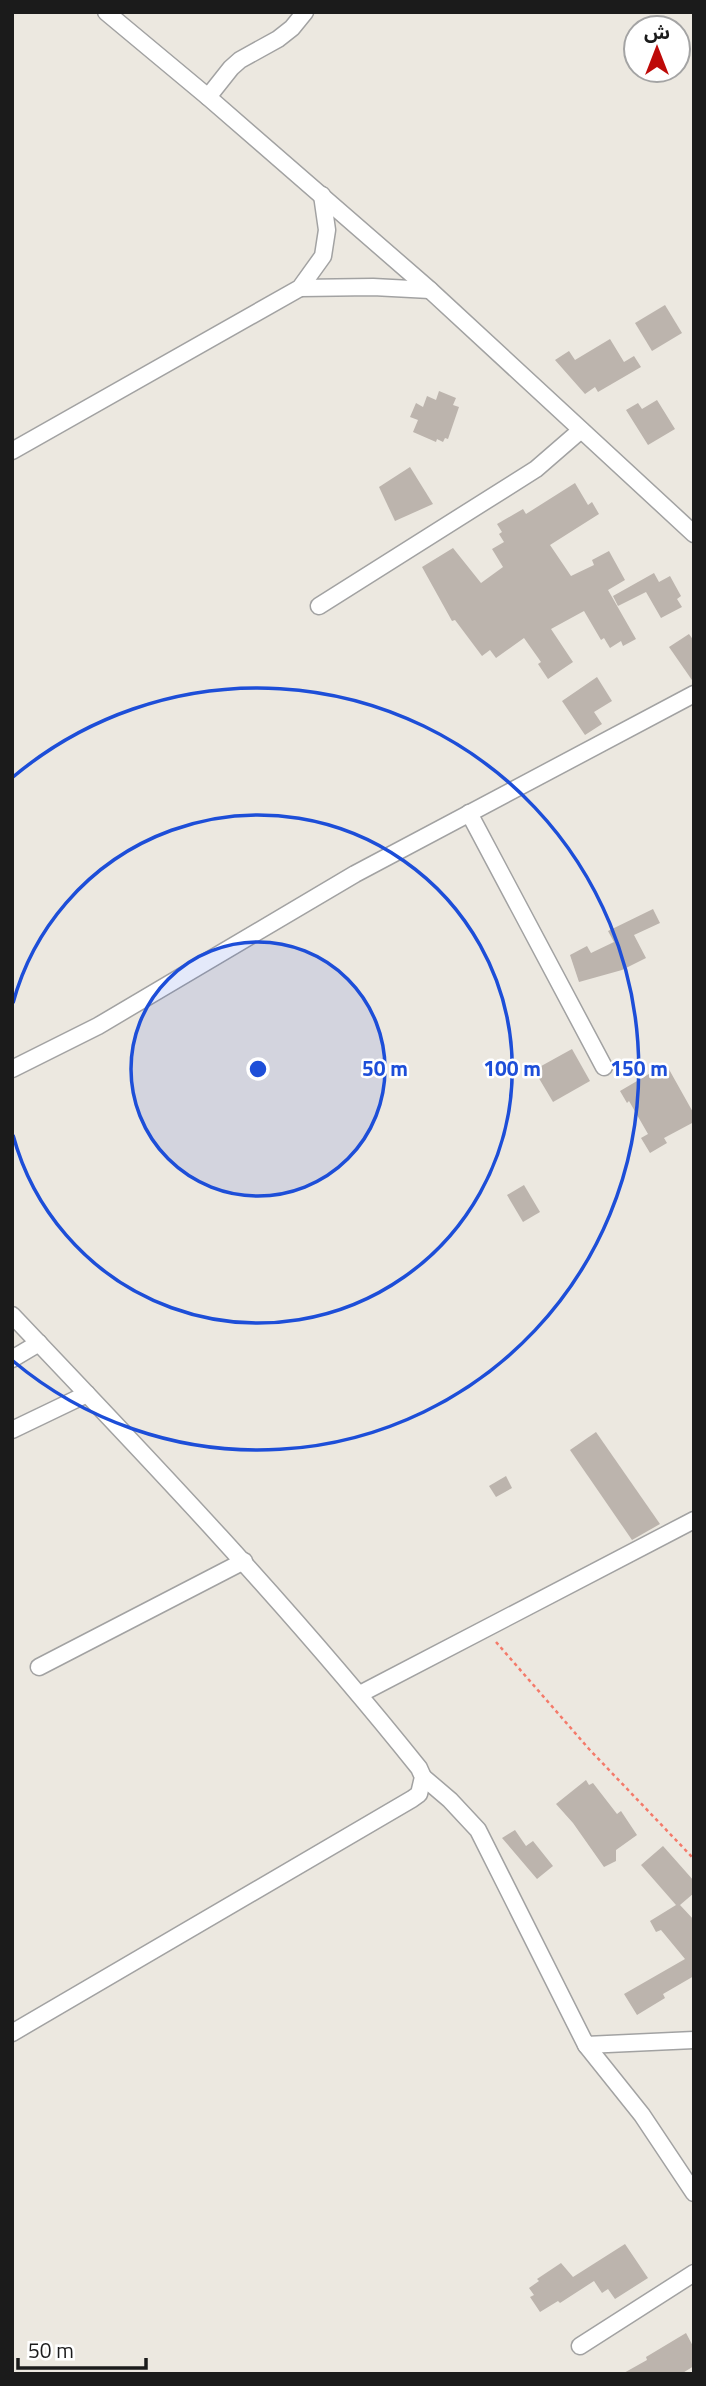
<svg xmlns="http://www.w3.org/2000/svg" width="706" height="2386" viewBox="0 0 706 2386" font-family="'Titillium Web','Noto Sans Arabic',sans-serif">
	<rect width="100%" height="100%" fill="#ece8e0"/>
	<g fill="#bcb4ad">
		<path d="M665,305l17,28 -30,18 -17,-28z"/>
		<path d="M610,339l14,23 10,-6 7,11 -43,25 -3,-5 -10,7 -30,-34 14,-9 6,9z"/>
		<path d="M439,391l17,7 -3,7 6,2 -11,32 -3,-1 -2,4 -6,-3 -1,3 -23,-10 5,-12 -8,-3 6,-14 7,4 4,-11 9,4z"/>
		<path d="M657,400l18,29 -27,16 -22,-35 12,-7 4,6z"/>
		<path d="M410,467l23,37 -38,17 -16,-34z"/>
		<path d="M575,483l13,22 4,-3 7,12 -49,31 21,31 23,-11 -2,-5 17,-9 16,29 -17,10 28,49 -13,7 -2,-5 -11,7 -6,-10 -3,2 -17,-29 -33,18 22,33 -25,17 -10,-15 3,-2 -17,-24 -28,20 -6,-8 -8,6 -27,-36 -3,1 -30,-54 31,-19 28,35 22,-16 -11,-18 12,-7 -5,-8 3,-2 -5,-8 26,-15 3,5z"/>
		<path d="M654,573l5,9 11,-6 11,20 -4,3 5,8 -21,11 -15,-26 -28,14 -5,-10z"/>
		<path d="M689,634l5,7v42l-25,-36z"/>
		<path d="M597,677l15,24 -18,11 8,12 -17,11 -23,-34z"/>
		<path d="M653,909l7,14 -26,12 12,23 -24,12 -43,12 -9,-27 17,-9 4,7 23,-11 -6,-11z"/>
		<path d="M572,1049l18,32 -37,21 -19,-32z"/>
		<path d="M666,1064l28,50v8l-30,16 3,5 -17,10 -9,-15 7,-4 -19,-33 -2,2 -7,-12z"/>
		<path d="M524,1185l16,27 -17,10 -16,-27z"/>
		<path d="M596,1432l64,92 -28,16 -62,-90z"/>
		<path d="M506,1476l6,12 -16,9 -7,-11z"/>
		<path d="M586,1780l3,5 4,-2 24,31 4,-3 16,24 -21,15v11l-12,6 -31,-44 -17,-19z"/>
		<path d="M515,1830l11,16 7,-5 20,25 -16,13 -35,-41z"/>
		<path d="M663,1846l31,35v12l-14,12 14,15v56l-31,18 2,4 -28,17 -13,-21 61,-35 -24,-29 -5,2 -6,-11 26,-16 -35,-40z"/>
		<path d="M625,2244l23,34 -33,21 -7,-10 -6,4 -8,-12 -34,22 -2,-2 -18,11 -10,-15 4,-2 -5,-7 10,-7 -2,-2 24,-16 12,14z"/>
		<path d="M686,2333l8,15v18l-13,8h-59l25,-14 -1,-3z"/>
	</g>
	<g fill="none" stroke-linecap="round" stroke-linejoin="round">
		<g stroke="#a2a2a2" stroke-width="19">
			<g id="minor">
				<path d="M106,12l102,85 222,193 264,244"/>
				<path d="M208,97l23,-29 9,-8 38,-21 14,-11 13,-16"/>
				<path d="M300,288l73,-1 57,3"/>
				<path d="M12,451l288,-163 23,-32 4,-26 -5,-35"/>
				<path d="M319,606l217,-137 45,-39"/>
				<path d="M469,813l135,254"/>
				<path d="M12,1069l86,-43 257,-152 339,-180"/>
				<path d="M12,1315c140,147 280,294 407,453l4,9 -4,17 -7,5 -400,234"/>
				<path d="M12,1359l27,-16"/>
				<path d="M12,1430l75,-36"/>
				<path d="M39,1667l205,-106"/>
				<path d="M360,1694l334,-174"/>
				<path d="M423,1777l27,23 28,30 108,215 108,-5"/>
				<path d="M586,2045l56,70 52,78"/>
				<path d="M580,2346l114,-73"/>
			</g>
		</g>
		<path stroke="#f47a6a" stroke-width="2.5" stroke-dasharray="3.5 3.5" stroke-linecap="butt" d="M496,1642l93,107 105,110"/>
		<use href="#minor" stroke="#fff" stroke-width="16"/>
	</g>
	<circle cx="258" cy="1069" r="127" fill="#1d4ed8" fill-opacity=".12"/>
	<g fill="none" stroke="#1d4ed8" stroke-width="3.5">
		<circle cx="258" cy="1069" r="127"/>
		<path d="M13 1003A254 254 0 1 1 13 1135"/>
		<path d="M13 777A381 381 0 1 1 13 1361"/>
	</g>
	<circle cx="258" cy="1069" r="10" fill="#1d4ed8" stroke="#fff" stroke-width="3.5"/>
	<g font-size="21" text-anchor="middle" font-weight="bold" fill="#1d4ed8" stroke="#fff" stroke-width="5" stroke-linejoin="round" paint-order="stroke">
		<text x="385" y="1076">50 m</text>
		<text x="512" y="1076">100 m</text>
		<text x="639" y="1076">150 m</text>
	</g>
	<rect width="706" height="2386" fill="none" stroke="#1b1b1b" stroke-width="28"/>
	<g transform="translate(657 49)"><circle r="33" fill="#ffffff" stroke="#a4a4a4" stroke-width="2"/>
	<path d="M0-5L12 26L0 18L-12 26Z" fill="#be0a08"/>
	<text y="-10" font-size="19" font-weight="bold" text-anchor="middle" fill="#1b1b1b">ش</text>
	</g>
	<path d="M18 2358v10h128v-10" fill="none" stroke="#1b1b1b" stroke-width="3.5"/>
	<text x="28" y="2358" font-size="21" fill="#1b1b1b" stroke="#ffffff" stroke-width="5" paint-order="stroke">50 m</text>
</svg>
